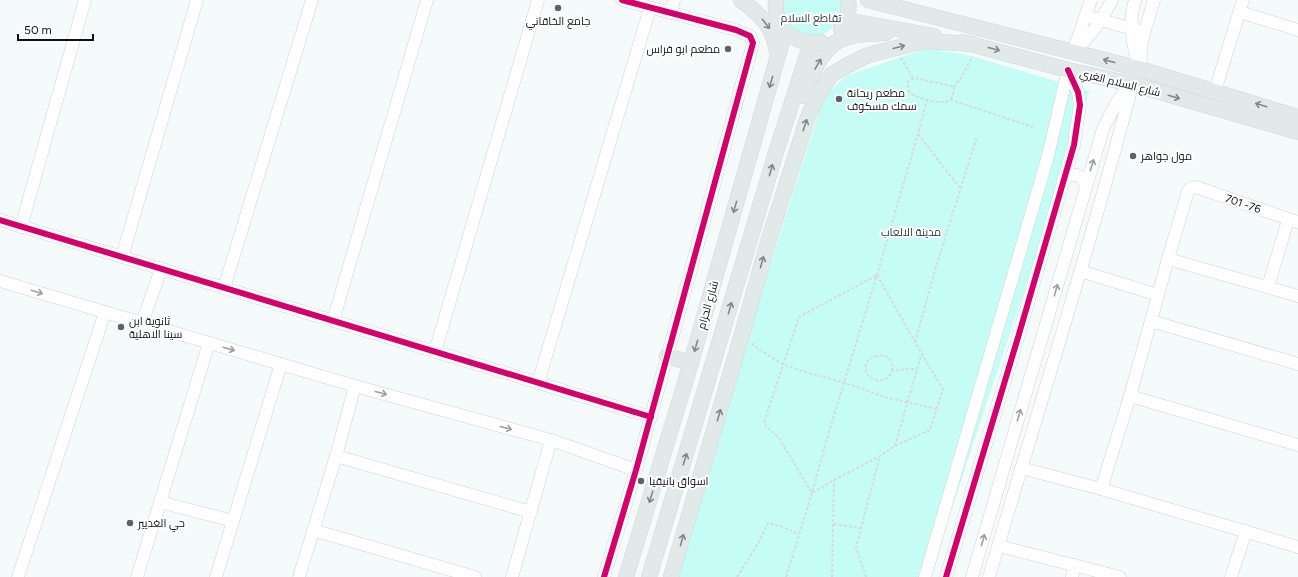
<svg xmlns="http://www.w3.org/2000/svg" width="1298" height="577" viewBox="0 0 1298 577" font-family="Figtree,Cairo,sans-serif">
	<rect width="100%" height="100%" fill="#f5fbfa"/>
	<g fill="#c6fcf6">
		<path d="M782,0h58l1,14 -5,9 -6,7 -9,5 -9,2 -19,-6 -11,-16z"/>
		<path d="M928,48l44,8 117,35 -3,14 -157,472h-253l71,-240 77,-241 24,-21z"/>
	</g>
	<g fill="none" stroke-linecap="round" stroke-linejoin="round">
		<g stroke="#cfd4d3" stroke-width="13">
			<g id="minor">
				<path d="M1135,0c-6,20 -4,39 2,59"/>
				<path d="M1240,12l58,18"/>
				<path d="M671,13l3,-13"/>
				<path d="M1086,16l51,14"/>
				<path d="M1074,49l17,-49"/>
				<path d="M1073,52c17,-15 29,-31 39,-52"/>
				<path d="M1140,69l2,-29 12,-40"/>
				<path d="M1215,91l28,-91"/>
				<path d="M1063,179c11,-7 18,-6 23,7"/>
				<path d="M0,220l651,197"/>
				<path d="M21,227l64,-227"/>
				<path d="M122,257l75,-257"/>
				<path d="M1168,259l130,37"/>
				<path d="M1080,271l78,24"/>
				<path d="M0,281l355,105 196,54 85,30"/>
				<path d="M1268,287l20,-67"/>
				<path d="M224,288l88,-288"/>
				<path d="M333,321l94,-321"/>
				<path d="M1151,321l147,43"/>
				<path d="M142,323l19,-54"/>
				<path d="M435,352l103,-352"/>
				<path d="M538,383l112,-375"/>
				<path d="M1130,396l168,49"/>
				<path d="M336,456l195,56"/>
				<path d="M1021,468l80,21 197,58"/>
				<path d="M1101,489l29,-93 38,-137 20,-68 3,-3 5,-1 102,35"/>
				<path d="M160,502l73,19"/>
				<path d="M313,530l162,47"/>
				<path d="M999,546l121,31"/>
				<path d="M18,577l87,-265"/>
				<path d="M137,577l72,-234"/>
				<path d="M216,577l65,-213"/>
				<path d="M299,577l37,-121 19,-70"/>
				<path d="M512,577l39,-137"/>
				<path d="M604,577l32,-107 117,-427 -3,-7 -14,-6 -114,-30"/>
				<path d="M925,577l123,-421 20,-86"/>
				<path d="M946,577l73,-243 55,-189 6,-40 -2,-13 -10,-22"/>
				<path d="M972,577l131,-448c8,-16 15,-32 29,-45"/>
				<path d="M989,577c48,-164 100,-326 143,-491"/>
				<path d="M1072,577l3,-12"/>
				<path d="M1231,577l15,-46"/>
			</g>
		</g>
		<g stroke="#d4d7d7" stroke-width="16">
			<g id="major">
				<path d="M741,0c11,9 26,20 31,34 3,7 4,14 6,22"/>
				<path d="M776,0c-3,29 18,45 45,42"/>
				<path d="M868,0l272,69 158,48"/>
				<path d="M846,20l88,16"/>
				<path d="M841,29c6,-10 9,-18 7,-29"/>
				<path d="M963,42l105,28 64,14 166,48"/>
				<path d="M803,96c7,-18 18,-47 37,-56 14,-7 31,-6 46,-7"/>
				<path d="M667,356l24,7"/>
				<path d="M626,577l65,-214 94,-332"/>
				<path d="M649,577l128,-428 34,-106"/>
				<path d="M671,577l73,-250 24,-85 41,-128 10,-20 12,-19 17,-10 20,-10 56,-14 49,3"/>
			</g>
		</g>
		<g stroke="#d8dada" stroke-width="2" stroke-dasharray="3 2" stroke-linecap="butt">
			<path d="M901,58l12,20"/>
			<path d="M954,87l7,-9 11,-21"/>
			<path d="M951,100l3,-9v-4l-3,-1 -31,-7 -6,-1 -6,4c0,3 -1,6 1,9 4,7 28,12 36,11 2,0 5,-2 6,-2l82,27"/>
			<path d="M918,134l42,54"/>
			<path d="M877,275c22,38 43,77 66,114l-13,41 -35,16 -15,10 -46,24 -22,13 -33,-55 -12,-11 -3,-5 35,-105z"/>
			<path d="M915,342l21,-75 41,-131"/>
			<path d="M753,343v2l29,19 20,7 43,12 40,14 51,12"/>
			<path d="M892,371c4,-23 -31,-18 -26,0 3,9 13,12 21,7 2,-1 4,-5 5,-7l15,-2h10"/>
			<path d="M895,446l26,-91"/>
			<path d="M834,524l27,4"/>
			<path d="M737,577l22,-35 9,-19 15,4 16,7"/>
			<path d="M786,577l26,-84 16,-58 49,-160 41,-141 9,-34"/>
			<path d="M832,577l2,-97"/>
			<path d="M866,577l-10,-30 24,-91"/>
		</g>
		<use href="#minor" stroke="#fefefe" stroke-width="12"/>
		<use href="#major" stroke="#e1eae9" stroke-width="15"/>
		<g stroke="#fff" stroke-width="8">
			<g id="cycleway">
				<path d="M0,220l651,197"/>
				<path d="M604,577l32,-107 117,-427 -3,-7 -14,-6 -114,-30"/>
				<path d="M946,577l73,-243 55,-189 6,-40 -2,-13 -10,-22"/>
			</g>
		</g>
		<use href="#cycleway" stroke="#d6006c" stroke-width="6"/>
	</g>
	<defs><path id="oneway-shaft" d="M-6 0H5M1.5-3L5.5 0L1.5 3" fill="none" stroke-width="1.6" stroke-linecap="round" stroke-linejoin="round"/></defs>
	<g stroke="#828887">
		<use href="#oneway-shaft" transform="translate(766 24) rotate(52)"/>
		<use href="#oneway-shaft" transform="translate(899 47) rotate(-15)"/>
		<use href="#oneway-shaft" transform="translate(994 49) rotate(15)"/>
		<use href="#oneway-shaft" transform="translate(1109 61) rotate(-165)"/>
		<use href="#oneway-shaft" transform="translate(818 64) rotate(-60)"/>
		<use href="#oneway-shaft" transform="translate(771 82) rotate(106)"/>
		<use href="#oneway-shaft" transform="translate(1174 97) rotate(16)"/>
		<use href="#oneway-shaft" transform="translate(1261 105) rotate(-163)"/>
		<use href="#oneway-shaft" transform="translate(805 125) rotate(-72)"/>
		<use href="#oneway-shaft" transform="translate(771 170) rotate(-74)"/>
		<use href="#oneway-shaft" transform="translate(735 207) rotate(106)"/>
		<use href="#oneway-shaft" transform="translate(762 262) rotate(-75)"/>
		<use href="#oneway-shaft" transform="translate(730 308) rotate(-74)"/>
		<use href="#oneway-shaft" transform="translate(696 346) rotate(106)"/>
		<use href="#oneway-shaft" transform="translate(719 415) rotate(-74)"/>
		<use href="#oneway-shaft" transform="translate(685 459) rotate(-73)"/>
		<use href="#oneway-shaft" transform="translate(651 497) rotate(107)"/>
		<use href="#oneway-shaft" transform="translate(682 540) rotate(-74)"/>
	</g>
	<g stroke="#9e9f9f">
		<use href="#oneway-shaft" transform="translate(1092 165) rotate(-73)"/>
		<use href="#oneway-shaft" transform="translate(1056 290) rotate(-74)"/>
		<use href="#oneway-shaft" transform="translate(37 292) rotate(17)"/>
		<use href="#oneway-shaft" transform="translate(229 349) rotate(16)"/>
		<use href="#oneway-shaft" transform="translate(381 393) rotate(15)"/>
		<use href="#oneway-shaft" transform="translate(1019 415) rotate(-74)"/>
		<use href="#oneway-shaft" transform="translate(506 428) rotate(15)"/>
		<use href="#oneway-shaft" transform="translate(983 540) rotate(-74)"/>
	</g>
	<g fill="#5e6262" stroke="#fff" stroke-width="1.5">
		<circle cx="558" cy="8" r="4"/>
		<circle cx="728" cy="49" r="4"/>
		<circle cx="839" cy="99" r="4"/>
		<circle cx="1133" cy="156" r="4"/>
		<circle cx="121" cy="327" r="4"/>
		<circle cx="641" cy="481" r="4"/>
		<circle cx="130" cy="523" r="4"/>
	</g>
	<g text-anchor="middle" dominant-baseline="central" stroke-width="4" stroke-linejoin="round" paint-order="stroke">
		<g font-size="11" fill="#1d3532" stroke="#fff">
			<text x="811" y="18">تقاطع السلام</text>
			<text x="911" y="232">مدينة الالعاب</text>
		</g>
		<g font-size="11" fill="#0d1010" stroke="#fff" text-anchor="start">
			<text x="558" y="21" text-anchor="middle">جامع الخاقاني</text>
			<text x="720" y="49" text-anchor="end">مطعم ابو فراس</text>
			<text x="847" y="93">مطعم ريحانة<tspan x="847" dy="13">سمك مسكوف</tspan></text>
			<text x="1141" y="156">مول جواهر</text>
			<text x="129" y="321">ثانوية ابن<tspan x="129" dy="13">سينا الاهلية</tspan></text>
			<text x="649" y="481">اسواق بانيقيا</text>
			<text x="138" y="523">حي الغديير</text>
		</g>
		<g font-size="11" fill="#0d1010" stroke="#fff">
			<text transform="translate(1120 83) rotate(14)">شارع السلام الغري</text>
			<text transform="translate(1243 204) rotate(19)">701 -76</text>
			<text transform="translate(708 305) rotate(-74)">شارع الحزام</text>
		</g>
	</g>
	<path d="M18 34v6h75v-6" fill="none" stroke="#0d1010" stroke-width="2"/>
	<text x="24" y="34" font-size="12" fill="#0d1010" stroke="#ffffff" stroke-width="3" paint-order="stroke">50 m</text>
</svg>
